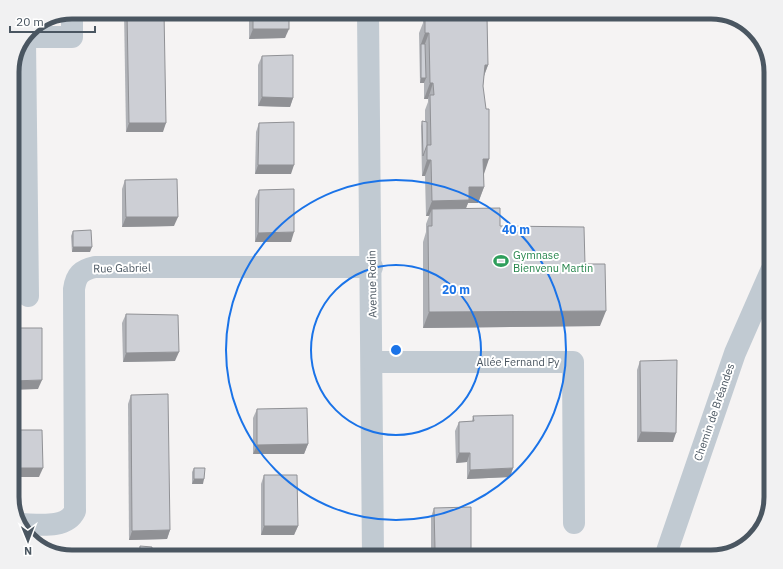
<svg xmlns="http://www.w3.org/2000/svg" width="783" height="569" viewBox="0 0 783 569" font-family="'IBM Plex Sans',sans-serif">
	<rect width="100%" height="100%" fill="#f5f3f3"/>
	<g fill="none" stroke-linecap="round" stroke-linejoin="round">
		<g stroke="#c1cad2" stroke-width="22">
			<path d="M368,12l5,545"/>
			<path d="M28,37h44v-25"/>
			<path d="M25,41l3,255"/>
			<path d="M373,362h200l1,161"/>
			<path d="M18,524c18,0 48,6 57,-13l-1,-222c2,-14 7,-19 21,-22h277"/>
			<path d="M665,557l70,-204 36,-82"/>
		</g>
	</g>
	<g fill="#b0b2b7">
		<path d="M124,12h40l-1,120h-37z"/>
		<path d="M249,12h40l-4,26 -36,1z"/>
		<path d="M423,12h58l7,53 -4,11 -1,10 1,101 -6,16h-10l-2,5 34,18 85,38 15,62 -177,2v-86l3,-10v-8l3,-8h-3l-1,-40h-3l-1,-50 1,-5 3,1v-12l3,-8v-3h-4v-17v1h-4l-1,-50 4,-10z"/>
		<path d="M262,56l31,42 -3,9 -32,-1v-41z"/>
		<path d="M259,123l32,51h-36l1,-42z"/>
		<path d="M125,180l49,46 -52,1v-38z"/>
		<path d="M259,190l32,52h-36v-43z"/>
		<path d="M73,231l17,21h-18l-1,-16z"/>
		<path d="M126,314l49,47 -52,1 -1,-39z"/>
		<path d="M640,361l33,81h-36v-72z"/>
		<path d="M131,395l39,135 -3,9 -38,1 -1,-136z"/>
		<path d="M257,409l51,35 -4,10h-51v-36z"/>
		<path d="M473,416l40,52 -3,9 -43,2v-17l-11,1 -1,-32 4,-9 13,-1z"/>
		<path d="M194,468l9,16h-11v-12z"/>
		<path d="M264,475l34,51 -4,9h-33v-51z"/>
		<path d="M434,508l37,41 -3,8h-37v-40z"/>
		<path d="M140,546l12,11h-13l-1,-6z"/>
	</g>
	<g fill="#909195">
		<path d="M253,29h36l-4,9 -36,1z"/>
		<path d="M425,33h4l-6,16 -2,-5z"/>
		<path d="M485,65h3l-6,16z"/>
		<path d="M421,78h5l-2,5h-4z"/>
		<path d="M430,83h3l-5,16h-4z"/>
		<path d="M262,97l31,1 -3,9 -32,-1z"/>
		<path d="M129,123h37l-3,9h-37z"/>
		<path d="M483,159h6l-5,15 -7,1z"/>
		<path d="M427,160h4l-6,16h-3z"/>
		<path d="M258,165h36l-3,9h-36z"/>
		<path d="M469,187h15l-6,16h-10l-5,13 -31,-7 -3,7h-3l6,-15z"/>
		<path d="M126,217h52l-4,9 -52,1z"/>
		<path d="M294,232l-3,10h-36l3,-9z"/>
		<path d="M73,247h19l-2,5h-18z"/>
		<path d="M606,311l-6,15 -177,2 6,-16z"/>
		<path d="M179,352l-4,9 -52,1 3,-9z"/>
		<path d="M42,380l-4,9 -26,1v-9z"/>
		<path d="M641,432l35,1 -3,9h-36z"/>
		<path d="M308,444l-4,10h-51l4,-9z"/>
		<path d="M459,453h11l-3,9 -11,1z"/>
		<path d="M12,468h31l-4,9h-27z"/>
		<path d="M513,468l-3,9 -43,2 3,-9z"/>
		<path d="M194,479h10l-1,5h-11z"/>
		<path d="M264,526h34l-4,9h-33z"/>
		<path d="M170,530l-3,9 -38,1 3,-9z"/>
		<path d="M435,549h36l-3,8h-36z"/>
	</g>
	<g fill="#cdcfd5" stroke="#909195">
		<path d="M127,12h37l2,111h-37z"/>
		<rect x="253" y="12" width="36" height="17"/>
		<path d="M429,12h52v5h6l1,48h-3l-2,21 3,23h3v50h-6l1,28h-15v13l-37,1 -1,-41h-4v-15h4l-1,-50h4l-1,-12h-3l-1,-50h-4v-15h4z"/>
		<path d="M421,44h4l1,34h-5z"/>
		<path d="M293,55v43l-31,-1v-41z"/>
		<path d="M422,121l5,1v23l-4,11z"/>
		<path d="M294,122v43h-36l1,-42z"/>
		<path d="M177,179l1,38h-52l-1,-37z"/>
		<path d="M294,189v43l-36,1 1,-43z"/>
		<path d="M500,208v18l84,1 1,37h20l1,47 -177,1 -1,-86h4v-17z"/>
		<path d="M91,230l1,17h-19v-16z"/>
		<path d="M126,314l52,1 1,37 -53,1z"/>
		<path d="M12,328h30v52l-30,1z"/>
		<path d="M677,360l-1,73 -35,-1 -1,-71z"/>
		<path d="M168,394l2,136 -38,1 -1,-136z"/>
		<path d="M307,408l1,36 -51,1v-36z"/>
		<path d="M513,415v53l-43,2v-17h-11v-31l15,-1 -1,-5z"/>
		<path d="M12,430h30l1,38h-31z"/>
		<path d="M194,468h11l-1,11h-10z"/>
		<path d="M264,475h33l1,51h-34z"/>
		<path d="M471,507v42h-36l-1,-41z"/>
		<path d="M140,546l12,1v10h-12z"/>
		<path d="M298,552v5h-40v-4z"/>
	</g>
	<g fill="none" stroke="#1a73e8" stroke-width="2">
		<circle cx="396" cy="350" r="85"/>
		<circle cx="396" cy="350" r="170"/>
	</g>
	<defs>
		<g id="stadium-bare" transform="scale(1.2)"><path d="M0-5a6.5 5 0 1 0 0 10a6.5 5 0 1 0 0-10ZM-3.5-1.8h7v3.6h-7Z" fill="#2e9e5b" stroke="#fff" stroke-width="2.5" paint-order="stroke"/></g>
	</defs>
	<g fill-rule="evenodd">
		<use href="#stadium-bare" x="501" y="261"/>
	</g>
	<g text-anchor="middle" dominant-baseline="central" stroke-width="4" stroke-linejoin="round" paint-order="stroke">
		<g font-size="11" fill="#27864d" stroke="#fff" text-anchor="start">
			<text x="513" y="255">Gymnase<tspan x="513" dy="13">Bienvenu Martin</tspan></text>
		</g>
		<g font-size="11" fill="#4a5661" stroke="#fff">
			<text transform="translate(122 268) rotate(-1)">Rue Gabriel</text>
			<text transform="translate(372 284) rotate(-91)">Avenue Rodin</text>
			<text x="518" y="362">Allée Fernand Py</text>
			<text transform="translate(714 412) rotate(-71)">Chemin de Bréandes</text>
		</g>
	</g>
	<path d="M0 0H783V569H0ZM72 19H711A53 53 0 0 1 764 72V497A53 53 0 0 1 711 550H72A53 53 0 0 1 19 497V72A53 53 0 0 1 72 19Z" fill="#f1f1f2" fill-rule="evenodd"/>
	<path fill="none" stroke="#4a5661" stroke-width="5" d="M72 19H711A53 53 0 0 1 764 72V497A53 53 0 0 1 711 550H72A53 53 0 0 1 19 497V72A53 53 0 0 1 72 19Z"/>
	<circle cx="396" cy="350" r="6" fill="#1a73e8" stroke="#fff" stroke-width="2"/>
	<g font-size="12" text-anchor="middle" font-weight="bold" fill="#1a73e8" stroke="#fff" stroke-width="4" stroke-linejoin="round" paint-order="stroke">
		<text x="516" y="234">40 m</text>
		<text x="456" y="294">20 m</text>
	</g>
	<g transform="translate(28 541) rotate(179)" stroke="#ffffff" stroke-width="3" paint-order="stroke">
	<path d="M0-3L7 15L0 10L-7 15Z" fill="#4a5661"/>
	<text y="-6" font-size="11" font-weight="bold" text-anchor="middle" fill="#4a5661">N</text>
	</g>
	<path d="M10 26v6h85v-6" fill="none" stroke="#4a5661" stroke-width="2"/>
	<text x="16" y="26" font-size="12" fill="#4a5661" stroke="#ffffff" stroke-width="3" paint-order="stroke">20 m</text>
</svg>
